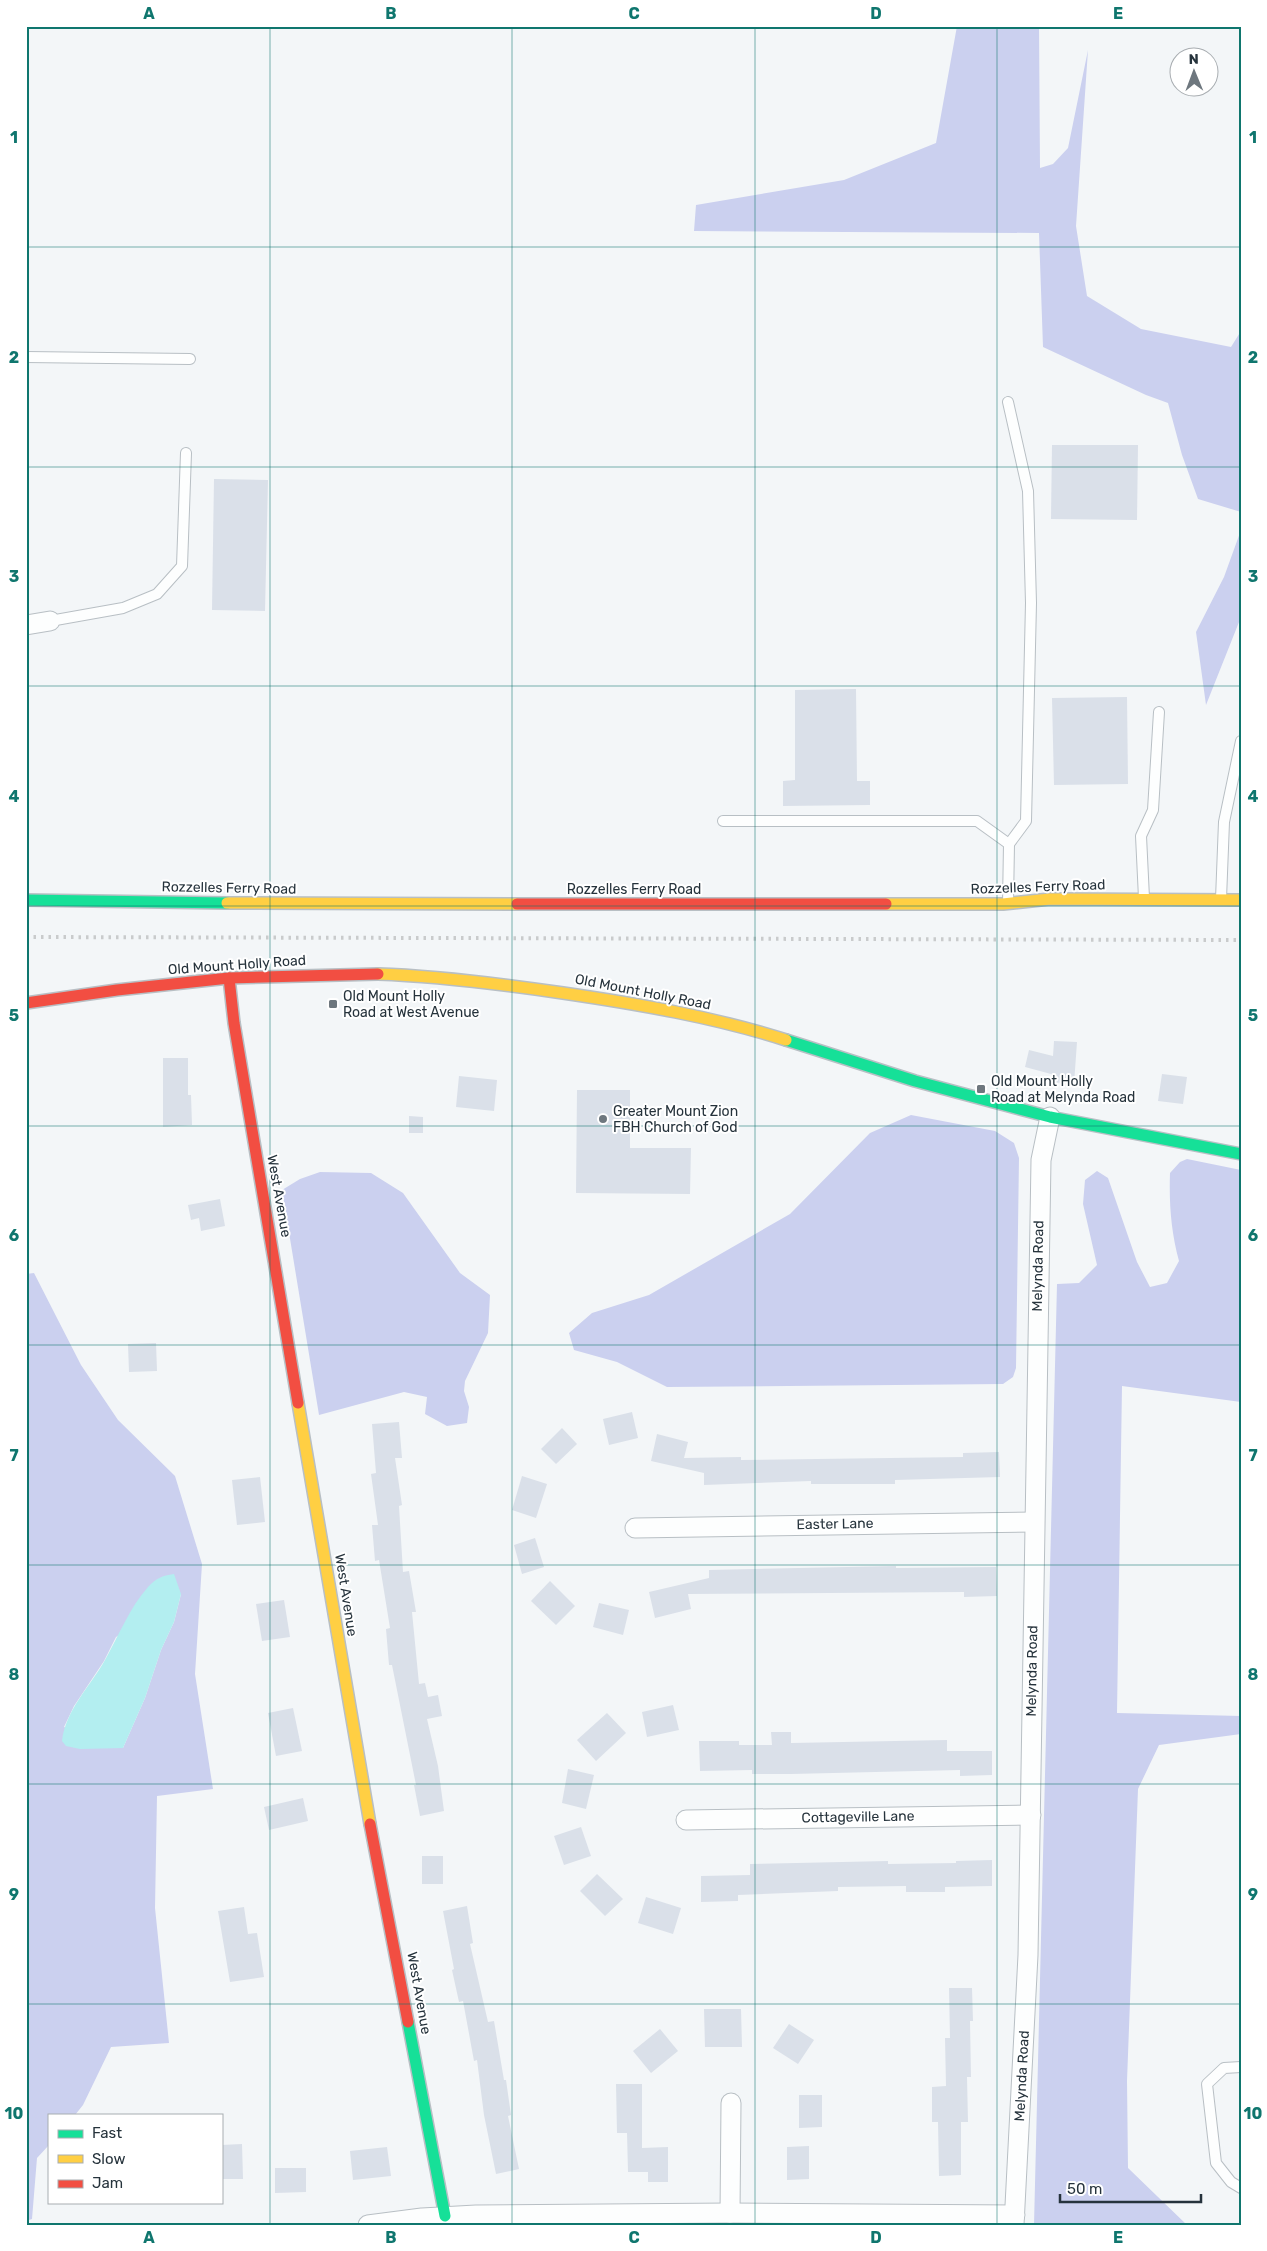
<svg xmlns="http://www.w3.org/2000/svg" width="1267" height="2251" viewBox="0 0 1267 2251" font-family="Rubik,sans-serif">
	<rect width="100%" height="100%" fill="#f3f6f8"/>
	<g fill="#cbd0ef" fill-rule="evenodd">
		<path d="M957,26h82l1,142 13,-4 15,-16 20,-98 -12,176 11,70 54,33 90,18 10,-16v181l-43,-13 -16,-44 -14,-52 -22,-8 -103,-48 -4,-114 -345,-2 2,-26 148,-25 92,-37z"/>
		<path d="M1241,530v87l-35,88 -10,-73 28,-55z"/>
		<path d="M911,1115l84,16 19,12 5,15 -3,210 -3,9 -10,7 -336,3 -50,-25 -43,-12 -5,-17 23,-20 57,-18 141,-81 80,-81z"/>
		<path d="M1187,1159l54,11v232l-119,-16 -5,327 124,3v18l-82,11 -21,44 -11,292 1,87 59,57h-153l23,-941 22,-1 18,-18 -14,-61 2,-24 12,-9 11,7 29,84 13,25 17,-4 12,-22c-8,-30 -10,-57 -9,-88l10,-11z"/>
		<path d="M320,1172l51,1 32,20 57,80 30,22 -2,38 -23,48 -1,10 5,16 -2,16 -20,3 -22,-12 2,-17 -23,-5 -85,23 -37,-225 18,-11z"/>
		<path d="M34,1273l47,92 37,55 57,56 27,88 -7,110 18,115 -56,7 -2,112 14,135 -58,4 -28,58 -8,10h-26v30l-12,13 -5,61 -6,2v-947zM181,1594l-7,28 -13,28 -16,48 -22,50 -59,-21 10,-21 30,-45 12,-24z"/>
	</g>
	<path fill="#b3eef0" d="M174,1574l7,20 -7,28 -13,28 -16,48 -22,50 -43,1 -14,-3 -4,-5c4,-32 28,-54 43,-81 13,-23 25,-53 43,-73 8,-9 14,-11 26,-13z"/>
	<g fill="#dae0e9">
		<path d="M1052,445h86l-1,75 -86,-1z"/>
		<path d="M214,479l54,1 -3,131 -53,-1z"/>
		<path d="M856,689l1,92h13v24l-87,1v-25l12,-1v-90z"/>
		<path d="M1127,697l1,87 -74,1 -2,-87z"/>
		<path d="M1054,1041l23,1 -3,42 -23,-2v-8l-26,-7 4,-17 24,6z"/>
		<path d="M163,1058h25v37h3l1,30 -29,2z"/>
		<path d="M1162,1074l25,3 -4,27 -25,-3z"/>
		<path d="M459,1076l38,4 -3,31 -38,-4z"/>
		<path d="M577,1090h53v58h61l-1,46 -114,-1z"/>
		<path d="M409,1116l14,1v16h-14z"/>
		<path d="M220,1199l5,27 -24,5 -2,-13 -8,2 -3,-15z"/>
		<path d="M156,1343l1,28 -28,1 -1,-28z"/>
		<path d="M632,1412l6,26 -29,7 -6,-26z"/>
		<path d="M399,1422l3,36h-7l7,47 -3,1 4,66 6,-1 7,41h-4l7,72 6,-1 3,14 10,-2 4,21 -15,3 11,47 6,45 -24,5 -6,-31h2l-24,-120h-3l-3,-36 4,-1 -11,-68 -4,1 -3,-36h6l-7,-51 5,-1 -4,-49z"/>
		<path d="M562,1428l15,16 -21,20 -15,-15z"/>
		<path d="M657,1434l31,8 -4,16 57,-1v3l222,-3v-4l36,-1 1,25 -105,3v4h-84v-3l-107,4v-12l-53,-12z"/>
		<path d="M522,1476l25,8 -11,34 -24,-8z"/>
		<path d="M260,1477l5,45 -28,3 -5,-45z"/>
		<path d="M535,1538l9,29 -22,7 -8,-29z"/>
		<path d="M896,1566v2l100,-1 1,29 -33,1v-5l-276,2 3,15 -36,9 -6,-26 60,-14v-8z"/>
		<path d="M550,1581l25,25 -19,19 -25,-24z"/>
		<path d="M284,1600l6,37 -28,4 -6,-37z"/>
		<path d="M599,1603l30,7 -6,25 -30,-8z"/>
		<path d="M673,1705l6,25 -32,7 -5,-25z"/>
		<path d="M293,1708l9,43 -26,5 -8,-43z"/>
		<path d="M607,1713l19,20 -30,28 -19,-21z"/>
		<path d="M771,1732h20v11l156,-3v11h45v24l-32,1v-6l-169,4h-39v-4l-52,1 -1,-30h40v4h33z"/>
		<path d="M568,1769l26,6 -8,34 -24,-6z"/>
		<path d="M303,1798l5,23 -39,9 -5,-23z"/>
		<path d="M581,1827l10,29 -27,9 -10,-29z"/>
		<rect x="422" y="1856" width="21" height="28"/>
		<path d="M992,1860v26l-47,1v5h-39v-6l-68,1v4l-100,4v6l-37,1v-26l49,-1v-11l138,-3v3l68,-1v-2z"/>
		<path d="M597,1874l26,25 -18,17 -25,-25z"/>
		<path d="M646,1897l35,11 -8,26 -35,-11z"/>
		<path d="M467,1906l6,37 -3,1 18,78 6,-1 10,59h2l5,35 -3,1 11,53 -23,5 -12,-59 -7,-55 -3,1 -11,-60 -4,1 -7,-32 2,-1 -11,-58z"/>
		<path d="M244,1907l4,27 9,-1 7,44 -34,5 -12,-71z"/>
		<path d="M949,1988h23l1,33h-3l1,56h-4l1,45h-7v53l-22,1 -1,-54h-6v-35l14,-1 -1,-48h5z"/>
		<path d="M704,2009h37l1,38h-37z"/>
		<path d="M789,2024l25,16 -16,24 -25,-16z"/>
		<path d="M660,2029l18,22 -27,22 -18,-22z"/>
		<path d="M616,2084h26v64l26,-1v35h-20v-10h-20l-1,-39h-10z"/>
		<path d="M799,2095h23v32l-23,1z"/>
		<path d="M242,2144l1,35h-22v-34z"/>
		<path d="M809,2146v33l-22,1v-33z"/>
		<path d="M387,2147l4,29 -38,4 -3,-29z"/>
		<path d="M275,2168h31v24l-31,1z"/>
	</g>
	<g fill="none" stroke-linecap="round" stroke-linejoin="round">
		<g stroke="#b8bfc4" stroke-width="12">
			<g id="lane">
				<path d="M26,357l164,2"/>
				<path d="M1008,402l20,89 3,112 -5,218 -17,23 -1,59"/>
				<path d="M50,621l73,-13 34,-14 25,-28 4,-113"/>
				<path d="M723,821h254l32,23"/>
				<path d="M1144,898l-3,-62 12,-26 6,-98"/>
				<path d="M1221,899l3,-77 17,-81"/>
				<path d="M1241,2067l-17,1 -17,16 9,79 15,19 10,6"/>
			</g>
		</g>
		<g stroke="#b8bfc4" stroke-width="21">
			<g id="street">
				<path d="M26,625l24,-4"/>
				<path d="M635,1528l399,-6"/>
				<path d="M686,1820l345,-5"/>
				<path d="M730,2213l1,-110"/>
				<path d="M368,2225l54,-7 54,-3 254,-2 285,2"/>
				<path d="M1014,2225l14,-270 13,-795 9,-43"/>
			</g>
		</g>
		<g stroke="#b8bfc4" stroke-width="14">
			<g id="fast">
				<path d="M26,900l201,3"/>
				<path d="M786,1040l129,41 135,36 191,37"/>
				<path d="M408,2022l37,194"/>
			</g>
		</g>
		<g stroke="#b8bfc4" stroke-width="14">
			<g id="slow">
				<path d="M227,903l290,1"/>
				<path d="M886,904h117l47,-5 191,1"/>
				<path d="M378,974c62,2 123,10 185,19 75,11 151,24 223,47"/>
				<path d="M298,1403l72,421"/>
			</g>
		</g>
		<g stroke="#b8bfc4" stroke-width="14">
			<g id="jam">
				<path d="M517,904h369"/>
				<path d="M229,978l5,45 64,380"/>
				<path d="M26,1003l91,-13 112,-12 149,-4"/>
				<path d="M370,1824l38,198"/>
			</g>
		</g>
		<use href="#lane" stroke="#fdfefe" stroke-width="10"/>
		<use href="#street" stroke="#fdfefe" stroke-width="19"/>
		<use href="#fast" stroke="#16e098" stroke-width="11"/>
		<use href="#slow" stroke="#ffcf43" stroke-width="11"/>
		<use href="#jam" stroke="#f24e42" stroke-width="11"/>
		<path stroke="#c9cbcc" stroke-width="4" stroke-dasharray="2.5 5" stroke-linecap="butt" d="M26,937l1215,3"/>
	</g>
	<path fill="none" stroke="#0f766e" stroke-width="1" stroke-opacity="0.55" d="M270,26v2199M512,26v2199M755,26v2199M997,26v2199M26,247h1215M26,467h1215M26,686h1215M26,906h1215M26,1126h1215M26,1345h1215M26,1565h1215M26,1784h1215M26,2004h1215"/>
	<g fill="#6e777e" stroke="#fff" stroke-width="2">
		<rect x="328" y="999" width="10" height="10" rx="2.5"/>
		<rect x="976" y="1084" width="10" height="10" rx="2.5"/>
		<circle cx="603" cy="1119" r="5"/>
	</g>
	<g text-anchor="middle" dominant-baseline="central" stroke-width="4" stroke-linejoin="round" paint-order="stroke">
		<g font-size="14" fill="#26333c" stroke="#fff">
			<text transform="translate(1038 887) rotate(-2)">Rozzelles Ferry Road</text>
			<text transform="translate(229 888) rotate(1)">Rozzelles Ferry Road</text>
			<text x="634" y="889">Rozzelles Ferry Road</text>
			<text transform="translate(237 965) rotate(-4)">Old Mount Holly Road</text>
			<text transform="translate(643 992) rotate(11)">Old Mount Holly Road</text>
			<text transform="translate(279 1196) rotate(80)">West Avenue</text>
			<text transform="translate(1038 1266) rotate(-89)">Melynda Road</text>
			<text transform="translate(835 1524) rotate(-1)">Easter Lane</text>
			<text transform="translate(346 1595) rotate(81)">West Avenue</text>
			<text transform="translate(1032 1671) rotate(-89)">Melynda Road</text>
			<text transform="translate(858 1817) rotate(-1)">Cottageville Lane</text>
			<text transform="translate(419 1993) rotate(80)">West Avenue</text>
			<text transform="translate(1022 2076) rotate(-87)">Melynda Road</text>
		</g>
		<g font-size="14" fill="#26333c" stroke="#fff" text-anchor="start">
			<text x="343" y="996">Old Mount Holly<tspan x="343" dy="16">Road at West Avenue</tspan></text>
			<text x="991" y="1081">Old Mount Holly<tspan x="991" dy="16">Road at Melynda Road</tspan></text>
			<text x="613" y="1111">Greater Mount Zion<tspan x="613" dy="16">FBH Church of God</tspan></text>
		</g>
	</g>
	<rect width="1267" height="2251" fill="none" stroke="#ffffff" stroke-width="55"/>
	<rect x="48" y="2114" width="175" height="90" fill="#ffffff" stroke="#a8adb1"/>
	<rect x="58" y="2130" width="25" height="8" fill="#16e098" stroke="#a8adb1"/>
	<text x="92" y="2138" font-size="15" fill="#26333c">Fast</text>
	<rect x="58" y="2155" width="25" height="8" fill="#ffcf43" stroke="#a8adb1"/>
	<text x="92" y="2164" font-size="15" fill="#26333c">Slow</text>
	<rect x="58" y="2180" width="25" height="8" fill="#f24e42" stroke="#a8adb1"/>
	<text x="92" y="2188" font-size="15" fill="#26333c">Jam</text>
	<g transform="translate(1194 72) rotate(359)"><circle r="24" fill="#ffffff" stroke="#a8adb1"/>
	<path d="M0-4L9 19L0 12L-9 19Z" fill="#6e777e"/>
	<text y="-8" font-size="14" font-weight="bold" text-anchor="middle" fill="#26333c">N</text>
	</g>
	<path d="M1060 2194v8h141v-8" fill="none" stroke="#26333c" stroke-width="2.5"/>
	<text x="1067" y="2194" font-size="15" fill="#26333c" stroke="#ffffff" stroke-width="4" paint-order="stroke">50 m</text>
	<rect x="28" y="28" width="1212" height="2196" fill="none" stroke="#0f766e" stroke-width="2"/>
	<g font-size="16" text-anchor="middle" font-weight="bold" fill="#0f766e">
		<text x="149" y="19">A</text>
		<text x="391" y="19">B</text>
		<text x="634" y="19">C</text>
		<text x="876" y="19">D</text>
		<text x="1118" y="19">E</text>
		<text x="14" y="143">1</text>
		<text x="1253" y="143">1</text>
		<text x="14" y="363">2</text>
		<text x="1253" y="363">2</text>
		<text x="14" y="582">3</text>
		<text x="1253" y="582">3</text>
		<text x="14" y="802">4</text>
		<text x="1253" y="802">4</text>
		<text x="14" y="1021">5</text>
		<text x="1253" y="1021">5</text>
		<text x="14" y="1241">6</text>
		<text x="1253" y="1241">6</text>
		<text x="14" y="1461">7</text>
		<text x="1253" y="1461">7</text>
		<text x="14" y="1680">8</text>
		<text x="1253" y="1680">8</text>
		<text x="14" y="1900">9</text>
		<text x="1253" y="1900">9</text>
		<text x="14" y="2119">10</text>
		<text x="1253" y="2119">10</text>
		<text x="149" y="2243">A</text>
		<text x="391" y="2243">B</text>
		<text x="634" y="2243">C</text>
		<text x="876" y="2243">D</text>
		<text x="1118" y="2243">E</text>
	</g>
</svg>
